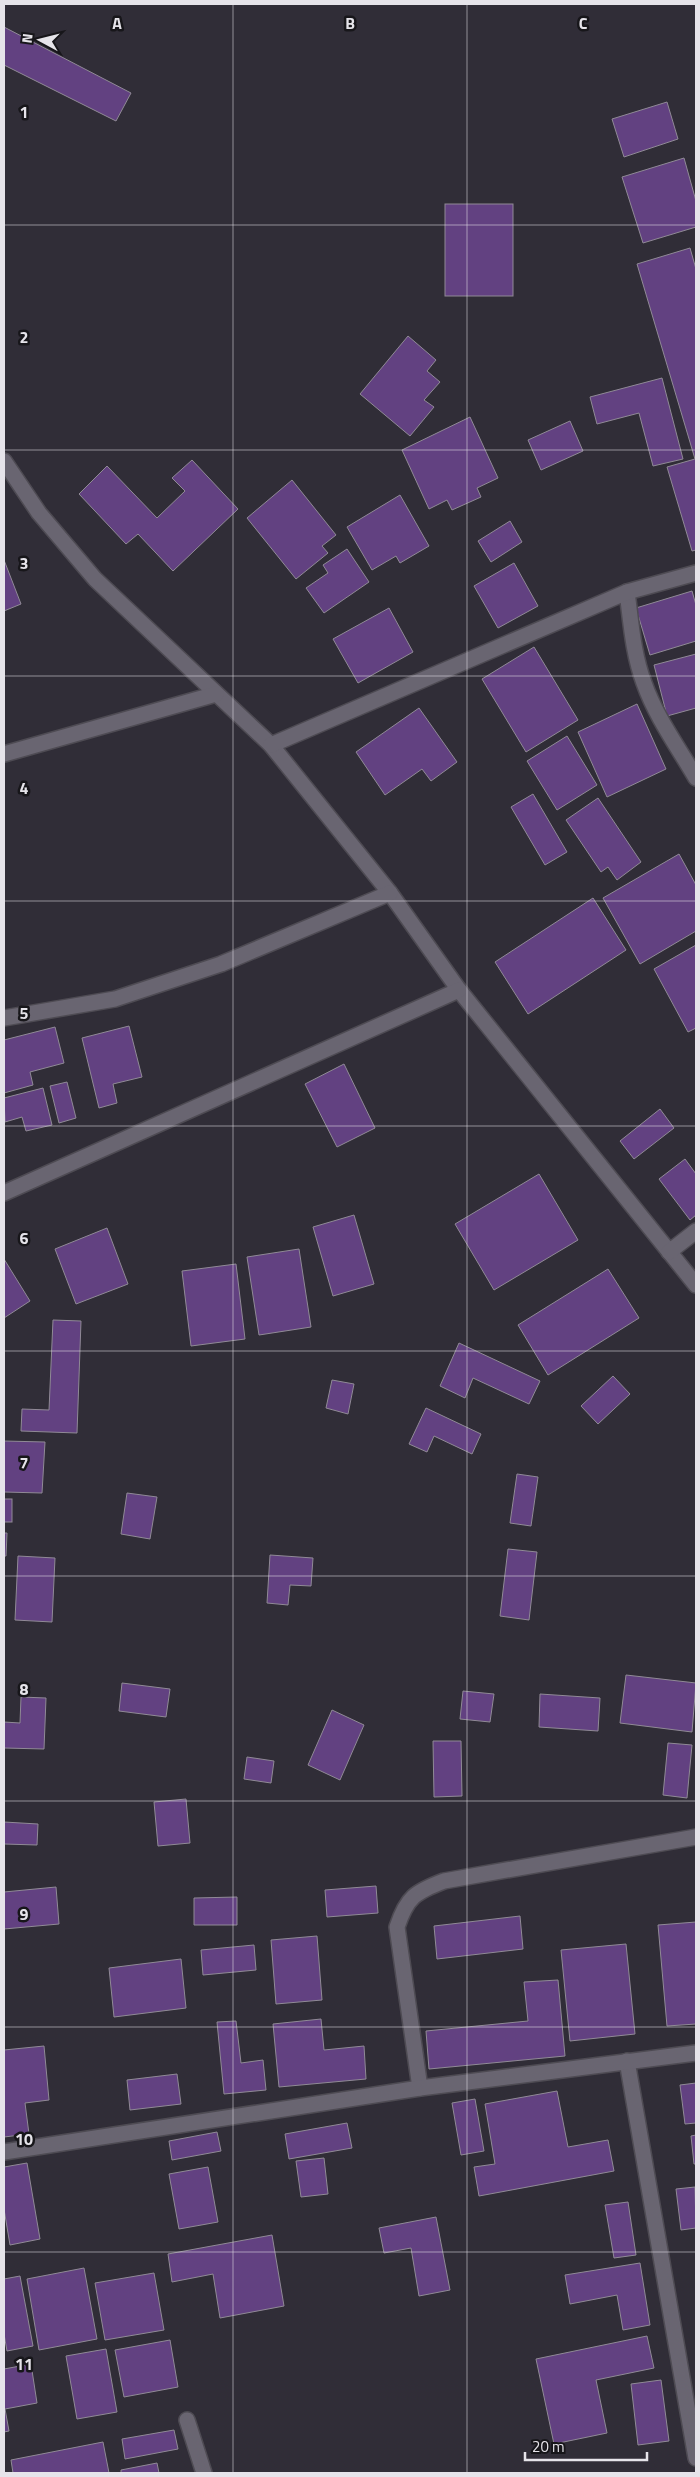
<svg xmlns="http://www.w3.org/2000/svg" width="700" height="2477" viewBox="0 0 700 2477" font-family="'Titillium Web',sans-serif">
	<rect width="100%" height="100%" fill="#302d37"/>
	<g fill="#624181" stroke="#908a96">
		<path d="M4,27l127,66 -15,28 -112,-56z"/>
		<path d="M667,102l11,37 -54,18 -12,-38z"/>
		<path d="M684,158l12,43v26l-53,16 -21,-66z"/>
		<rect x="445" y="204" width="68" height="92"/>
		<path d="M690,248l6,21v281l-4,1 -25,-84 28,-8 -58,-195z"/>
		<path d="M408,336l28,24 -9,11 13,11 -16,18 10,7 -24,29 -50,-42z"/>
		<path d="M662,378l21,81 -30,7 -14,-53 -42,11 -7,-27z"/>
		<path d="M470,417l28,61 -21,10 4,9 -29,13 -5,-10 -18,9 -27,-59z"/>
		<path d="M570,421l13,30 -42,19 -13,-30z"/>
		<path d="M192,460l46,49 -65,62 -35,-37 -12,10 -47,-50 28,-28 50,52 28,-27 -13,-13z"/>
		<path d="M292,480l44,55 -14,11 6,7 -32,26 -49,-61z"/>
		<path d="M400,495l29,51 -29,17 -4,-7 -24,14 -25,-43z"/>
		<path d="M510,521l12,21 -31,20 -13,-21z"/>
		<path d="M347,549l22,33 -45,31 -18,-25 22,-15 -5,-8z"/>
		<path d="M4,560l17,44 -17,7z"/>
		<path d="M514,563l24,43 -40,22 -24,-42z"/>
		<path d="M692,591l4,14v36l-46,14 -14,-47z"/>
		<path d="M389,608l24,44 -55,31 -25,-44z"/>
		<path d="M534,647l44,73 -52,32 -44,-73z"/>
		<path d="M696,654v54l-29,8 -13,-51z"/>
		<path d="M637,704l29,65 -59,28 -29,-65z"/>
		<path d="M419,708l38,54 -26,19 -9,-12 -37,26 -29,-43z"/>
		<path d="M567,736l30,49 -40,25 -30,-49z"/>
		<path d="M533,794l34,58 -22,13 -34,-58z"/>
		<path d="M598,798l43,64 -24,18 -9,-13 -7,5 -35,-52z"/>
		<path d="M679,854l17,31v46l-56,33 -37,-66z"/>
		<path d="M593,898l33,52 -98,64 -33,-52z"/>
		<path d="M696,945v83l-8,4 -34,-63z"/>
		<path d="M129,1026l13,51 -29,7 4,19 -18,5 -17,-70z"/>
		<path d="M55,1027l9,36 -34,9 3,13 -29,8v-53z"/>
		<path d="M344,1064l31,64 -38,19 -32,-63z"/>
		<path d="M67,1082l9,36 -17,5 -9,-37z"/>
		<path d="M43,1088l9,37 -26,6 -4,-14 -17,5 -1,-24z"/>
		<path d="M660,1109l14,19 -40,31 -14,-18z"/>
		<path d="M685,1159l11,15v41l-6,5 -31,-41z"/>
		<path d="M539,1174l39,66 -84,50 -39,-66z"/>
		<path d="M354,1215l20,69 -41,12 -20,-69z"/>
		<path d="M107,1228l21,56 -52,20 -21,-55z"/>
		<path d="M299,1249l12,78 -52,8 -12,-78z"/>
		<path d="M4,1259l26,42 -26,17z"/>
		<path d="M236,1264l9,75 -54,7 -9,-75z"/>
		<path d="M608,1269l31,49 -91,57 -30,-50z"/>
		<path d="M53,1320l28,1 -4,112 -56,-2 1,-22 27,1z"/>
		<path d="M459,1343l81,38 -11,23 -56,-26 -8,20 -25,-12z"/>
		<path d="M613,1376l17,18 -32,30 -17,-18z"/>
		<path d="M332,1380l22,4 -6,30 -22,-6z"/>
		<path d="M426,1408l55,26 -9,20 -38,-18 -7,16 -18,-8z"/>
		<path d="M4,1441l41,1 -3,51 -38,-1z"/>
		<path d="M517,1474l21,3 -7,49 -21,-3z"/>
		<path d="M127,1493l30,4 -7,42 -29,-5z"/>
		<rect x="4" y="1499" width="8" height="23"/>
		<path d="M4,1533h3l-1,23h-2z"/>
		<path d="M508,1549l29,3 -8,68 -29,-4z"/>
		<path d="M270,1555l43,3 -2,28 -21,-1 -2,20 -21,-2z"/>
		<path d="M18,1556l37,2 -3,64 -37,-2z"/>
		<path d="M626,1675l70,8 -4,49 -72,-9z"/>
		<path d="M122,1683l48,6 -4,28 -47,-6z"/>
		<path d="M463,1691l31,3 -4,28 -30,-3z"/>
		<path d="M540,1694l60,4 -2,33 -59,-4z"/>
		<path d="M21,1697l25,1 -2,51 -40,-1v-26l16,1z"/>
		<path d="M332,1710l32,15 -24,55 -32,-15z"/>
		<path d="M433,1741h28l1,55 -28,1z"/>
		<path d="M668,1743l24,2 -5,53 -24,-3z"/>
		<path d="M247,1757l27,4 -3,22 -27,-4z"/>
		<path d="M186,1799l4,44 -32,3 -4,-44z"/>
		<path d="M4,1822l34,2 -1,21 -33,-1z"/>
		<path d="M376,1886l2,27 -51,4 -2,-27z"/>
		<path d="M56,1887l3,37 -55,5v-37z"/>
		<path d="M237,1897v28h-43v-27z"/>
		<path d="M520,1916l3,33 -86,10 -3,-33z"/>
		<path d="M696,1922v102l-29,2 -9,-101z"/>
		<path d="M317,1936l5,64 -46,4 -5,-64z"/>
		<path d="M626,1944l9,90 -65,7 -9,-91z"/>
		<path d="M254,1945l2,25 -53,5 -2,-25z"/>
		<path d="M181,1959l5,49 -72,9 -5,-49z"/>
		<path d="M558,1980l7,76 -136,13 -3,-38 102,-10 -4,-39z"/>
		<path d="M321,2019l3,31 40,-4 2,33 -87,8 -6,-63z"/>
		<path d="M236,2021l5,42 22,-3 3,30 -42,4 -7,-72z"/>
		<path d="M44,2046l5,54 -24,3 4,31 -25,3v-87z"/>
		<path d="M177,2074l4,30 -51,6 -3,-30z"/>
		<path d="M696,2083v40l-11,1 -5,-39z"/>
		<path d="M557,2091l11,56 40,-7 6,31 -135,25 -5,-29 21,-3 -10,-60z"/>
		<path d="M475,2099l9,52 -23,4 -9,-52z"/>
		<path d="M347,2123l5,25 -63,11 -4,-25z"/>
		<path d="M217,2132l4,19 -49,9 -3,-19z"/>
		<path d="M696,2135v29h-2l-3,-28z"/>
		<path d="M324,2158l4,36 -27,3 -5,-36z"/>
		<path d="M27,2163l13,76 -30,6 -6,-36v-42z"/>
		<path d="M208,2167l10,55 -39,7 -10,-55z"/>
		<path d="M695,2187l1,41 -15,2 -5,-41z"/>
		<path d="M628,2202l8,53 -22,3 -9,-53z"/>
		<path d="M436,2217l14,73 -31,6 -8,-48 -27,5 -5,-25z"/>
		<path d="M272,2235l12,71 -64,12 -7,-44 -41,8 -4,-28z"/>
		<path d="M640,2263l10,62 -27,5 -6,-35 -47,9 -5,-29z"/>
		<path d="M84,2268l13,71 -58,11 -12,-71z"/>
		<path d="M154,2273l10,57 -59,10 -10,-57z"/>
		<path d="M20,2276l13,70 -26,5 -3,-17v-55z"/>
		<path d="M647,2336l7,32 -58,12 11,53 -53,11 -18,-85z"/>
		<path d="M170,2340l8,47 -54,10 -9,-47z"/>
		<path d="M106,2349l11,63 -40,7 -11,-63z"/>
		<path d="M31,2364l6,39 -32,6 4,22 -5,1v-63z"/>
		<path d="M661,2380l8,61 -31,4 -7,-61z"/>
		<path d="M174,2430l4,19 -53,10 -3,-20z"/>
		<path d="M103,2442l6,31h-96l-2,-13z"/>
		<path d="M157,2463l2,10h-38v-3z"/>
	</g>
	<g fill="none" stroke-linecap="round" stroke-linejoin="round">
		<g stroke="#4e4b53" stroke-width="18">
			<g id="minor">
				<path d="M4,461l35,52 56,66 176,166 119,148 69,97 237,295"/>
				<path d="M627,592c4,30 6,62 17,91 12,34 34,64 52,95"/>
				<path d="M271,745l356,-153 69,-19"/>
				<path d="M4,754l212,-60"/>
				<path d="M4,1018l111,-19 106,-35 169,-71"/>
				<path d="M4,1193l455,-203"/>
				<path d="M669,1252l27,-21"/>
				<path d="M627,2061l69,397"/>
				<path d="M420,2088l-23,-161c10,-30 18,-35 47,-46l252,-44"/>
				<path d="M4,2152l416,-64 276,-35"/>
				<path d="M187,2420l17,53"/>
			</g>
		</g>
		<use href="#minor" stroke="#696571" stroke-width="15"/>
	</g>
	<path fill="none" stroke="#e6e4ea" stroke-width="1" stroke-opacity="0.55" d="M233,4v2469M467,4v2469M4,225h692M4,450h692M4,676h692M4,901h692M4,1126h692M4,1351h692M4,1576h692M4,1801h692M4,2027h692M4,2252h692"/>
	<g font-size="16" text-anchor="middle" font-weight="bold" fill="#e6e4ea" stroke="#17161a" stroke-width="5" stroke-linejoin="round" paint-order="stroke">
		<text x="117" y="29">A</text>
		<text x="350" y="29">B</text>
		<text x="583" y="29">C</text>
		<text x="24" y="118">1</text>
		<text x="24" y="343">2</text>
		<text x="24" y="569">3</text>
		<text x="24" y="794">4</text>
		<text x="24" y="1019">5</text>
		<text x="24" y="1244">6</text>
		<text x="24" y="1469">7</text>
		<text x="24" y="1695">8</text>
		<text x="24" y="1920">9</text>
		<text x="24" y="2145">10</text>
		<text x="24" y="2370">11</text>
	</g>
	<rect width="700" height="2477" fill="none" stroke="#e6e4ea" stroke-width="10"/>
	<g transform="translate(40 40) rotate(277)" stroke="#17161a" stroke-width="4" paint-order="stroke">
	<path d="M0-4L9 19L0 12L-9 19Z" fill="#e6e4ea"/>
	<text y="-8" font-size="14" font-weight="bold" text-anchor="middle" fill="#e6e4ea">N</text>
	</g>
	<path d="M525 2452v8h122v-8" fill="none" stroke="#e6e4ea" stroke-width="2.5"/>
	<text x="532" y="2452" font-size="15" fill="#e6e4ea" stroke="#17161a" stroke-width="4" paint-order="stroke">20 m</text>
</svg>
